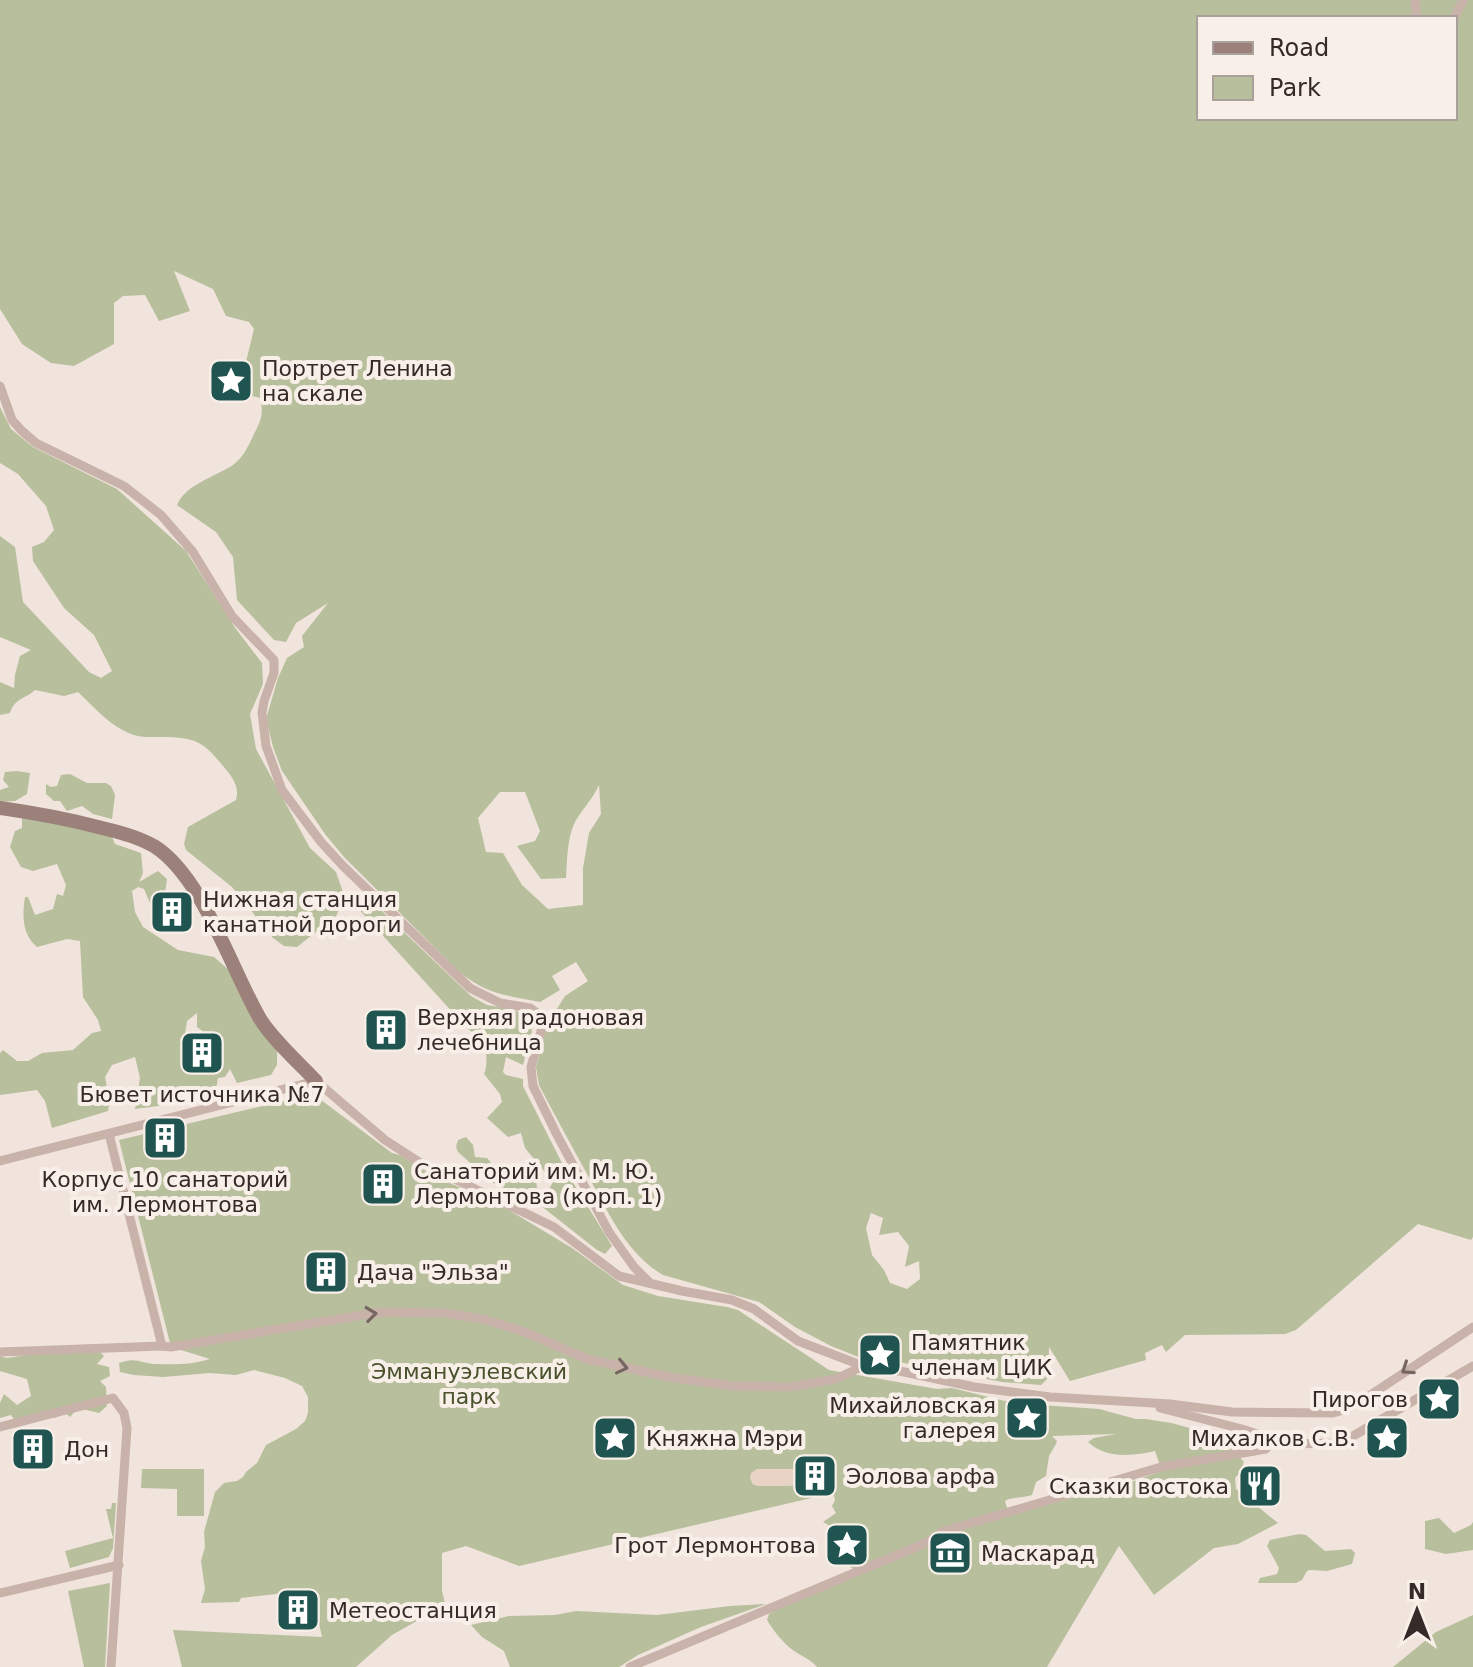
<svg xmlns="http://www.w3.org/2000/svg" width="1473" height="1667" viewBox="0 0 1473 1667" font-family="'DejaVu Sans',sans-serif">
	<rect width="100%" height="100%" fill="#f0e4dc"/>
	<g fill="#b8bf9d" fill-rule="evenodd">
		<path d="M0,0h1473v1237l-2,3 -53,-16 -122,106 -11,4 -100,1 -19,17 -4,-7 -17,8 1,7 -76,21 -21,-34 -1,31 -7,7 -39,-3 -103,-20 2,-13 -36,-4 -4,13 -30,-12 -36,-19 -36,-25 -96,-27c-38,-22 -56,-66 -77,-103 -16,-29 -32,-58 -47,-87l-3,-18 11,-42 18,-29 23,-15 -12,-19 -24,14 8,14 -20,12c-35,-7 -51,-7 -81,-30l-115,-115 -19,-23 -43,-63 -9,-24 -7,-28 12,-41 9,-20 17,-11 -2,-11 26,-33 -32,20 -10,19 -12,-2 -37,-40 -4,-43 -17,-25 -39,-27c9,-21 38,-28 56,-40 10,-7 16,-20 21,-31 7,-14 10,-20 6,-36l-11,-3 -7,-17 12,-49 -5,-7 -23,-6 -13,-27 -39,-18 16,40 -31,10 -14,-26 -22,1 -9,7v41l-40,22 -23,-3 -29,-19 -22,-35zM1199,18h256v100h-256zM599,785l2,29 -12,19 -6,35v37l-35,4 -26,-24 -19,-32 -17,-1 -8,-34 22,-26h25l15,39 -5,10 -18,5 24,33 25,-1c1,-17 1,-38 8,-54 5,-11 19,-25 25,-39zM871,1213l12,5 -4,17 19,-3 11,14 -4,21 14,-6 1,18 -13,10 -17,-6 -6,-13 -12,-15 -6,-27z"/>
		<path d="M0,407l11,22 22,18 84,42 69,62 50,78 26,34 1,21 -13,30 6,35 54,99 26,24 9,26 -9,18 -39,31 -13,-1 -11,-8 -41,-51 -46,-37 -2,-6 4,-17 48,-27c3,-11 -1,-19 -8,-28 -23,-28 -28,-35 -66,-35 -10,0 -22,1 -31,-3 -21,-8 -37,-27 -53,-42l-14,4 -29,-6c-10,9 -20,8 -25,23l-10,2v-33l14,6 1,-13 5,-19 11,-6 -31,-13v-101l15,11 8,55 66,70 12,6 11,-7 -18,-36 -30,-27 -31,-47 -1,-14 12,-5 10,-12 -8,-24 -28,-32 -18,-11z"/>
		<path d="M17,771l13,2 -3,21 -12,7 -15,1v-12l9,-3 -6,-7 2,-8z"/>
		<path d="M70,774l17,9h19l5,3 4,9 -3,24 -19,-5 -11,-8 -15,5 -7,-10h-6l-8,-7v-10l5,3 6,-1 4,-11z"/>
		<path d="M22,817l89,17 4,10 26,9 2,20 -4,9 19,-11 9,8 -2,14 -12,17 -9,-21 -6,-2 -6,4 3,21 8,15 35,23 36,7 17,15 46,79v14l-6,10 -34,8 -7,-14 -5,8 -7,1 -2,11 -20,-3 -5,11 -9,6 -47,6 5,-31 -5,-21 -23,8 -7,12 5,24 -2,10 -56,17 -7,-27 -8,-11 -37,5v-42l3,-3 14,11h11l14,-8 31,-3 19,-17 9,-2 -3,-11 -15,-23 -3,-56 -13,-2 -30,8c-15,-13 -15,-31 -12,-50h3l7,18 18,-6 4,-15 6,2 3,-11 -9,-21 -24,7 -12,-4 -11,-20 5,-16 7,-3zM197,1013v14c14,10 23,16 21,34l-14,10 -13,-3 -5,-13 3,-14 -5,-1 3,-19z"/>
		<path d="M351,894h13l107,102 16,9 28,5 14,9 3,12 -9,34 -17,-8 -3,15 3,3 17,4v7l43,85 46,75 -7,8 -8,-4 -57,-45 13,-23 -28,-34 -4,-15 -13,4 -21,-19 15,-16 -2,-8 -16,-20c5,-12 0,-21 4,-35l-15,-6 -7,-6 -111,-122z"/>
		<path d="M313,1094l79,59 8,2 33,21 66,28 73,44 51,37 35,11 69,11 11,3 91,60 108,19 15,-1 61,15 86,6 37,10h10l25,4 45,12 6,3 22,24 -5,12 -4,4 1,11 42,34 -40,21 -24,4 -60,47 -35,-49 -72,121h-230c-8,-10 -18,-11 -28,-20 -8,-7 -16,-17 -22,-27l2,-6 15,-9 75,-31 -17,-14 -3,-29 -16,-9 13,-9 -4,-7 3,-6 -2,-7 -314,73 -53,-20 -24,7v38l4,16 -8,2 -46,26 -36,32h-174l-9,-37 149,7 -10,-47 -71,8 -2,4 -38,1 4,-14 -4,-28 4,-14 -1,-15 11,-40 9,-9 13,-2 6,-4 3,-5 11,-9 9,-18 30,-16 9,-8 3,-8v-16l-6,-11 -17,-8 -31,-8 -18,5 -26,-2 -47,4 -29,-2 -14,-3 -1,-9c18,-7 22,1 39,1 17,1 36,0 52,-5l-39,-12 -52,-207zM1116,1434l-22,4 -6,4c17,17 46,14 67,9l7,20 -34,12 -108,29h-7l-6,-4 -2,-7c6,-4 19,-3 27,-6l4,-13 10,-6 3,-20 7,-12 1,-3 -5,-5zM757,1469l60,1 4,5 -1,5 -6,5 -56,1 -5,-2 -3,-6z"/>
		<path d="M466,1137l7,8 2,12 12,1 10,12 17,3 16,-5 5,9 3,15 -8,4h-9l-40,-19 -5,-9 -18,-16 -2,-5 2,-7z"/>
		<path d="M53,1351l47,1 4,4 -7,8 12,3 1,9 -10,5 6,6 1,19 -8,7 -21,-5 -8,9 -5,-5 -10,6 -12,-4 -26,9 -6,-8 -11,3v-15l4,-9 13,11 14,-9 -4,-17 -27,-8v-15l7,2z"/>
		<path d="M142,1469h62v47h-27v-27l-36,-1z"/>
		<path d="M112,1503h4l-3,45 -4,9 -39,11 -5,-17 48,-13 -7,-29h5z"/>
		<path d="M1439,1518l15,15 17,-8 2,-3v28l-27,4 -21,-5v-28z"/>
		<path d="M1299,1534l7,1 19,16 26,-2 4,4 -3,11 -25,7 -17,-1 -3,1 -5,9 -6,3h-38l2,-5 17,-4 2,-6 -12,-22 3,-6z"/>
		<path d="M110,1583l-5,84h-21l-16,-76z"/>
		<path d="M766,1604l-65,23 -63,28 -19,12h-109l-6,-16 -22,-14 -11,-12 38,-9 46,-1 21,-4 81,4 73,-9z"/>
		<path d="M1473,1615v52h-80l43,-35z"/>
	</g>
	<path fill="#e8d3c4" d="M757,1469h53l1,9 -3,3 -1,4 -49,1 -5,-2 -3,-6 1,-5z"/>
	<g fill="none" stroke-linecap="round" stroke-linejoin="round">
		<g stroke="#c8b2a9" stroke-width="9">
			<path d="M1415,0l2,18"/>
			<path d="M1454,18l9,-18"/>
			<path d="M0,386l12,34 10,11 14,12 88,43 37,29 32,37 39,64 42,44v13l-10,28 -2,12 4,33 16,44 39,52 22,24 127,122 30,15 30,5 10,7 3,9 -12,43 2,19 23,47 53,99 25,35 15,15"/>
			<path d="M109,1134l53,212"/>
			<path d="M0,1161l316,-80 69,59 34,22 135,65 65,49 63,15 50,9 22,9 44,32 65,25 32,4 79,17 76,10 120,7 62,8 101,1 11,-3 19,-10 110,-73"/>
			<path d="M0,1352l162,-6 9,1 210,-35 65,1 40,7 36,11 65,28 82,18 64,9 57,1 46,-8 27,-13"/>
			<path d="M1160,1408l82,21 45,15 50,-1 16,-7 120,-70"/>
			<path d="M0,1427l113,-29 11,15 3,15 -16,239"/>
			<path d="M941,1532l220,-65 105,-18 5,-10"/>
			<path d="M0,1593l119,-28"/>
			<path d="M630,1667l298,-125 8,-6"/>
		</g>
		<path stroke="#9b817a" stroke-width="14" d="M0,808c35,5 68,11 102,20 18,4 36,9 52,18 48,30 77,122 105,171 11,20 41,47 57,64"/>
	</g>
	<defs><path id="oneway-chevron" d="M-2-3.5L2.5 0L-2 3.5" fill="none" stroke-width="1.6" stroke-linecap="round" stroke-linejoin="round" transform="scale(2)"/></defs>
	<g stroke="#776762">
		<use href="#oneway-chevron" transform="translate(371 1314) rotate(-7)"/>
		<use href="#oneway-chevron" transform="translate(622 1367) rotate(13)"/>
		<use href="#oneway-chevron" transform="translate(1407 1369) rotate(146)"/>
	</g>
	<defs>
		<g id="sight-square" transform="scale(2.3)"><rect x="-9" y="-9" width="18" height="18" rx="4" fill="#205450" stroke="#f8efe8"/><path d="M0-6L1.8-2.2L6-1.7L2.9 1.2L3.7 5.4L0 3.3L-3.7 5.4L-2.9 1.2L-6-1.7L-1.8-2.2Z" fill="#fff"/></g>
		<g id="building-square" transform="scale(2.3)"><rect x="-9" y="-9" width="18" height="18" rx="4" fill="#205450" stroke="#f8efe8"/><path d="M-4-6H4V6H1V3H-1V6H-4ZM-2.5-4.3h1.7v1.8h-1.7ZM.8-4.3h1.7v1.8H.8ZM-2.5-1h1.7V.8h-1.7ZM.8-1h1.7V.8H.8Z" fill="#fff"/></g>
		<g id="restaurant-square" transform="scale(2.3)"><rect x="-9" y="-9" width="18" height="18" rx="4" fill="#205450" stroke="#f8efe8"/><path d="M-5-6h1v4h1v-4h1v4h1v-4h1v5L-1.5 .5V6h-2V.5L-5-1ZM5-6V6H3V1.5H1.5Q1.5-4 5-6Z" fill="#fff"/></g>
		<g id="museum-square" transform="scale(2.3)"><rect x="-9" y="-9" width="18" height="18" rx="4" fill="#205450" stroke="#f8efe8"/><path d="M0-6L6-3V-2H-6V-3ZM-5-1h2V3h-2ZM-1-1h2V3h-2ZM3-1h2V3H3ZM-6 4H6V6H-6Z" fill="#fff"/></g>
	</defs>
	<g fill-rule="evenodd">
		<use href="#sight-square" x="231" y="381"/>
		<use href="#building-square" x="172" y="912"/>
		<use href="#building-square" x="386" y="1030"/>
		<use href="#building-square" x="202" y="1053"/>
		<use href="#building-square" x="165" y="1138"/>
		<use href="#building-square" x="383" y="1184"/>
		<use href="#building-square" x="326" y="1272"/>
		<use href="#sight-square" x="880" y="1355"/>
		<use href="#sight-square" x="1439" y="1399"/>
		<use href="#sight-square" x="1027" y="1418"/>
		<use href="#sight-square" x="615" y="1438"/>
		<use href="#sight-square" x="1387" y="1438"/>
		<use href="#building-square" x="33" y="1449"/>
		<use href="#building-square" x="815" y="1476"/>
		<use href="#restaurant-square" x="1260" y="1486"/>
		<use href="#sight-square" x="847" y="1545"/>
		<use href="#museum-square" x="950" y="1553"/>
		<use href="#building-square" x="298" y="1610"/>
	</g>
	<g text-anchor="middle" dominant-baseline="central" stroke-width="8" stroke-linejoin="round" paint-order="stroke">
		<g font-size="22" fill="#352a28" stroke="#f8efe8" text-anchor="start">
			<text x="262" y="368">Портрет Ленина<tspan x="262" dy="25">на скале</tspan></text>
			<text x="203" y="899">Нижная станция<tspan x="203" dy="25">канатной дороги</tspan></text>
			<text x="417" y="1017">Верхняя радоновая<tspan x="417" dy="25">лечебница</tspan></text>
			<text x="202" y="1094" text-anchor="middle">Бювет источника №7</text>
			<text x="414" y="1171">Санаторий им. М. Ю.<tspan x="414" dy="25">Лермонтова (корп. 1)</tspan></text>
			<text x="165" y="1179" text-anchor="middle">Корпус 10 санаторий<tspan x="165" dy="25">им. Лермонтова</tspan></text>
			<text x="357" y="1272">Дача "Эльза"</text>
			<text x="911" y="1342">Памятник<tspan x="911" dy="25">членам ЦИК</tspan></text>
			<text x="1408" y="1399" text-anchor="end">Пирогов</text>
			<text x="996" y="1405" text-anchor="end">Михайловская<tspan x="996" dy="25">галерея</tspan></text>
			<text x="646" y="1438">Княжна Мэри</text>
			<text x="1356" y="1438" text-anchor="end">Михалков С.В.</text>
			<text x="64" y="1449">Дон</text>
			<text x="846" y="1476">Эолова арфа</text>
			<text x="1229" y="1486" text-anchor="end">Сказки востока</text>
			<text x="816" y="1545" text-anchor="end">Грот Лермонтова</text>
			<text x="981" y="1553">Маскарад</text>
			<text x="329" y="1610">Метеостанция</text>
		</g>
		<g font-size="22" fill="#4a522d" stroke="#f8efe8">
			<text x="469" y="1371">Эммануэлевский<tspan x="469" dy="25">парк</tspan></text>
		</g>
	</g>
	<rect x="1197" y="16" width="260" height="104" fill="#f8efe8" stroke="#aaa09b" stroke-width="2"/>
	<rect x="1213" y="42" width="40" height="12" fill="#9b817a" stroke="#aaa09b" stroke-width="2"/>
	<text x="1269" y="56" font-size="24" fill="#352a28">Road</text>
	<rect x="1213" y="76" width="40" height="24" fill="#b8bf9d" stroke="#aaa09b" stroke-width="2"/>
	<text x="1269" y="96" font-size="24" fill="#352a28">Park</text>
	<g transform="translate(1417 1611)" stroke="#f8efe8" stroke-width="6" paint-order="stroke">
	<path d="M0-6L14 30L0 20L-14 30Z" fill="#352a28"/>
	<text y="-12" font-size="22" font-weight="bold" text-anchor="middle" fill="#352a28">N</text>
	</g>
</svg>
